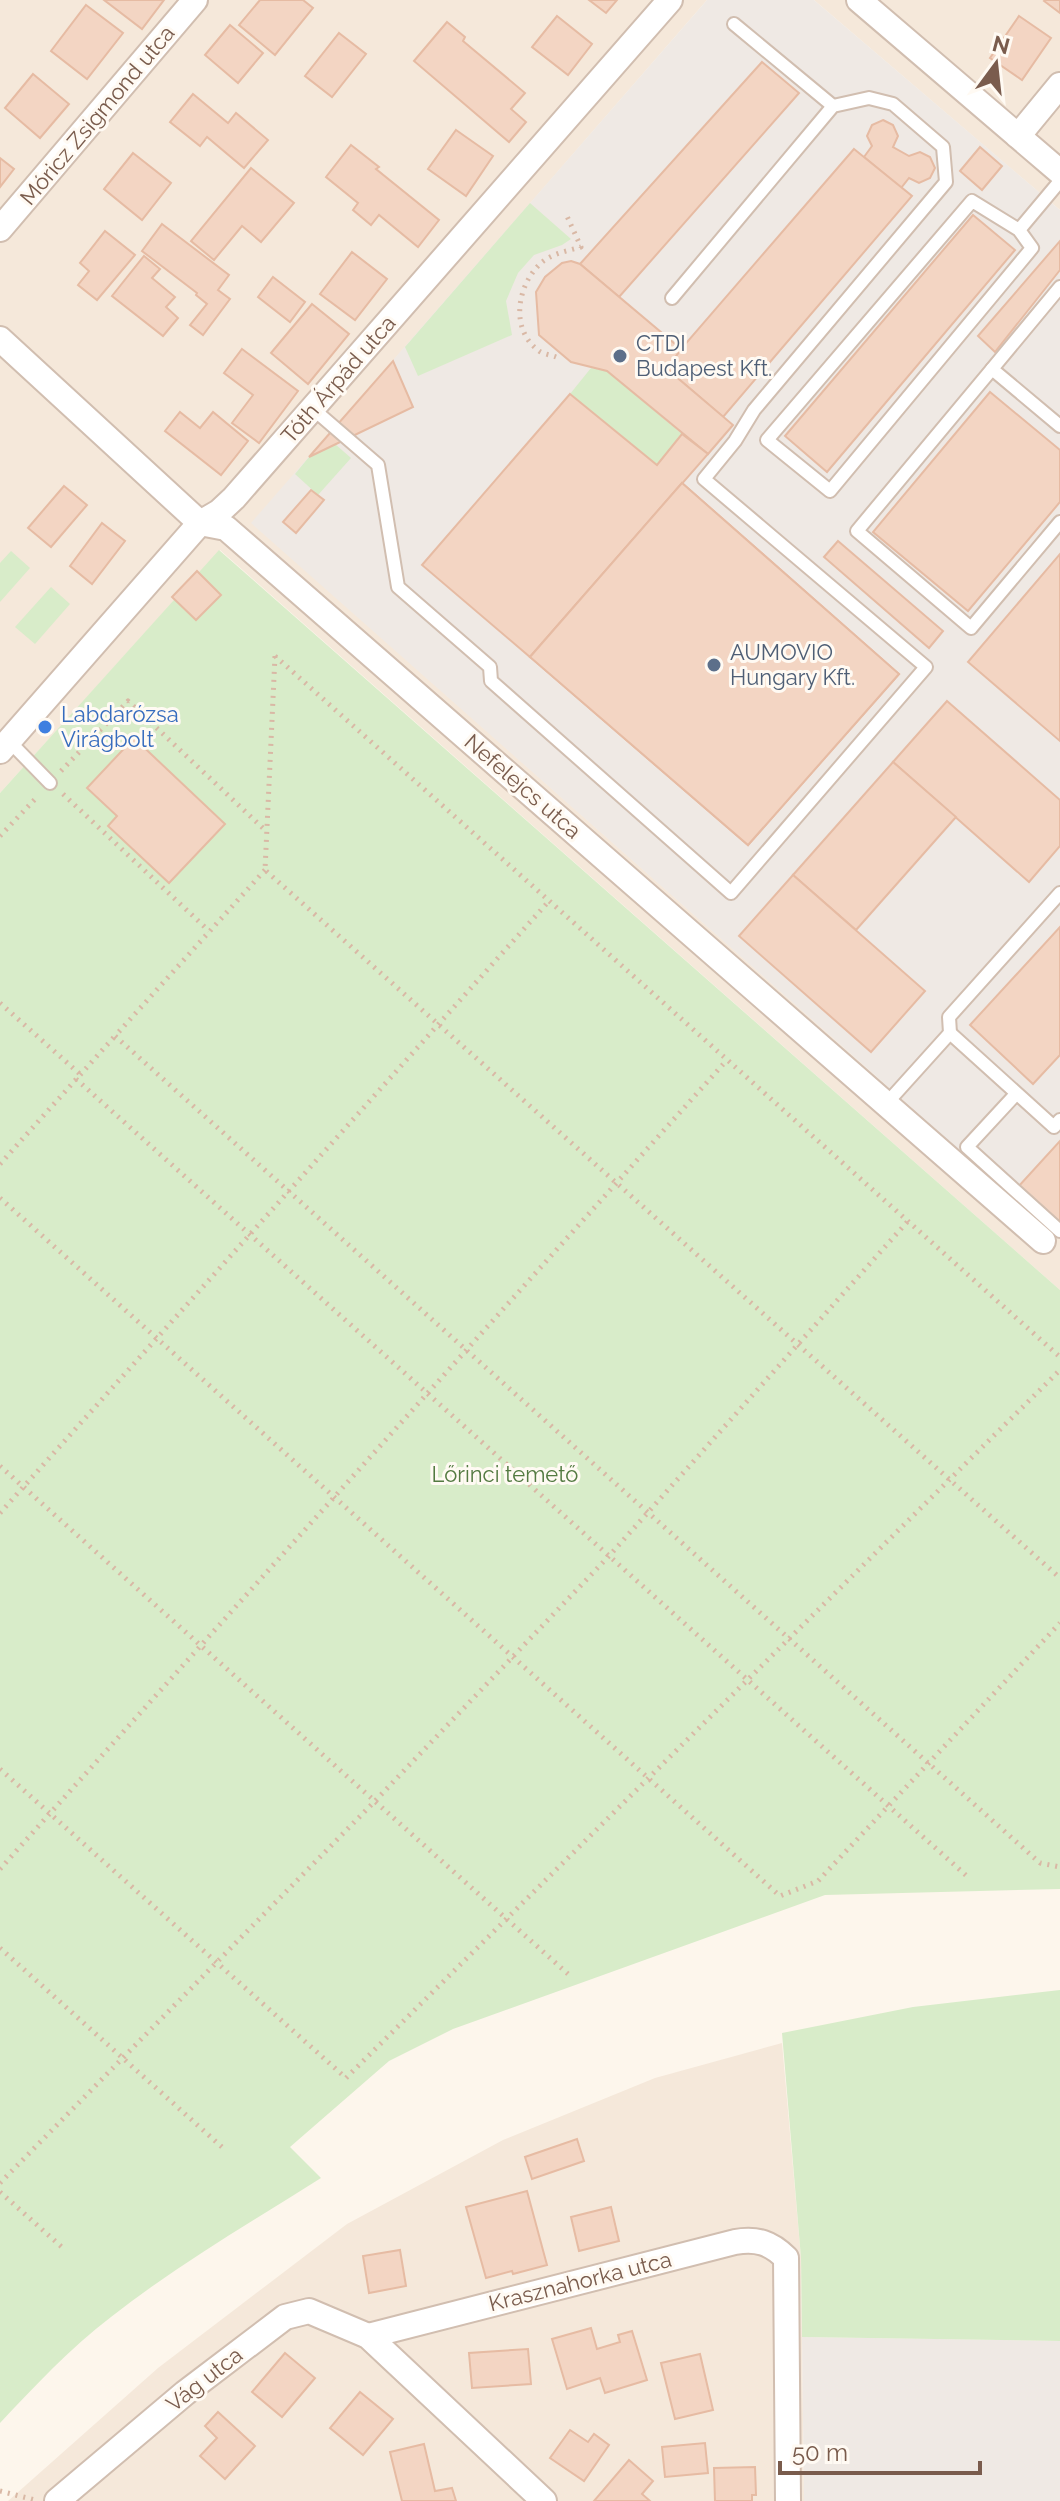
<svg xmlns="http://www.w3.org/2000/svg" width="1060" height="2501" viewBox="0 0 1060 2501" font-family="Raleway,sans-serif">
	<rect width="100%" height="100%" fill="#fdf6ec"/>
	<g fill="#f5e8da">
		<path d="M0,0h707l-455,523 808,716v51l-840,-740 -220,243z"/>
		<path d="M814,0h246v210l-52,-44z"/>
		<path d="M782,2043l19,215 3,243h-796l150,-133 189,-144 156,-84 152,-62z"/>
	</g>
	<g fill="#efe9e4">
		<path d="M707,0h107l246,210v1029l-809,-716z"/>
		<path d="M802,2337l258,4v160h-256z"/>
	</g>
	<g fill="#d8ecc9">
		<path d="M530,203l41,36 -9,6 -28,10 -16,18 -12,28 6,34 -94,41 -13,-29z"/>
		<path d="M591,368l16,3 75,63 -25,31 -87,-71z"/>
		<path d="M335,444l16,14 -33,37 -23,-21 14,-17z"/>
		<path d="M219,550l841,740v599l-235,6 -372,134 -64,32 -99,86 31,31c-71,45 -144,87 -210,139 -41,31 -76,69 -111,106v-1630z"/>
		<path d="M11,551l19,17 -30,34v-39z"/>
		<path d="M51,587l19,17 -35,40 -20,-17z"/>
		<path d="M1060,1990v351l-258,-4 -1,-79 -19,-225 131,-26z"/>
	</g>
	<g fill="#f3d5c3" stroke="#e6bba3" stroke-width="2">
		<path d="M104,0h60l-22,29z"/>
		<path d="M260,0h43l10,8 -38,47 -36,-30z"/>
		<path d="M589,0h28l-11,13z"/>
		<path d="M1045,0h15v13l-16,-12z"/>
		<path d="M86,5l37,28 -36,46 -36,-28z"/>
		<path d="M557,16l35,28 -24,31 -36,-28z"/>
		<path d="M1019,16l32,22 -29,42 -32,-22z"/>
		<path d="M447,22l18,15 -2,4 62,52 -14,16 15,13 -17,20 -95,-81z"/>
		<path d="M230,25l33,28 -25,30 -33,-28z"/>
		<path d="M339,33l27,21 -34,43 -27,-21z"/>
		<path d="M762,62l37,31 -180,204 -39,-33z"/>
		<path d="M33,74l36,30 -29,34 -35,-30z"/>
		<path d="M193,94l35,29 8,-10 32,27 -24,28 -37,-31 -7,9 -30,-24z"/>
		<path d="M883,120l10,5 5,11 -5,11 16,9 11,-4 10,5 5,11 -5,10 -11,5 -10,-5 -8,10 -37,-31 8,-11 -5,-10 5,-11z"/>
		<path d="M456,130l37,26 -27,40 -38,-27z"/>
		<path d="M351,145l28,22 -3,2 63,51 -21,27 -39,-32 -8,10 -18,-15 5,-7 -32,-26z"/>
		<path d="M980,147l22,19 -20,24 -22,-19z"/>
		<path d="M854,149l58,47 -189,221 -56,-48 14,-20z"/>
		<path d="M133,153l38,30 -29,37 -38,-31z"/>
		<path d="M0,158l14,11 -14,18z"/>
		<path d="M251,168l43,35 -33,39 -19,-16 -28,34 -23,-19z"/>
		<path d="M973,215l42,35 -188,222 -42,-36z"/>
		<path d="M162,224l67,51 -11,15 12,9 -27,36 -13,-10 17,-21 -11,-9 1,-2 -55,-42z"/>
		<path d="M105,231l30,24 -38,45 -19,-15 11,-14 -9,-8z"/>
		<path d="M1060,241v29l-65,82 -17,-16z"/>
		<path d="M352,252l35,27 -32,41 -35,-26z"/>
		<path d="M144,256l16,13 -8,9 23,19 -9,10 12,11 -15,18 -51,-40z"/>
		<path d="M571,261l9,3 101,85 -14,20 66,56 -25,29 -101,-83 -36,-9 -32,-27 -3,-43 9,-15 17,-14z"/>
		<path d="M273,277l32,25 -15,20 -32,-25z"/>
		<path d="M312,304l37,30 -41,50 -37,-31z"/>
		<path d="M242,349l56,42 -39,52 -27,-20 21,-28 -29,-22z"/>
		<path d="M393,361l20,46 -104,50z"/>
		<path d="M990,392l70,58v52l-92,109 -95,-79z"/>
		<path d="M570,394l87,71 25,-31 26,20 -178,203 -108,-92z"/>
		<path d="M180,412l20,16 13,-16 35,29 -27,34 -56,-44z"/>
		<path d="M682,483l217,191 -151,171 -218,-188z"/>
		<path d="M682,483l217,191 -151,171 -218,-188z"/>
		<path d="M64,486l23,19 -36,42 -23,-19z"/>
		<path d="M311,490l13,10 -28,33 -13,-11z"/>
		<path d="M102,523l23,18 -33,43 -22,-18z"/>
		<path d="M838,541l105,90 -14,17 -105,-91z"/>
		<path d="M1060,554v187l-92,-79z"/>
		<path d="M197,571l24,24 -25,25 -24,-23z"/>
		<path d="M947,701l113,99v46l-31,36 -136,-120z"/>
		<path d="M134,738l91,86 -56,59 -61,-57 9,-10 -30,-28z"/>
		<path d="M893,762l63,55 -100,113 -63,-55z"/>
		<path d="M793,875l132,116 -54,61 -132,-116z"/>
		<path d="M1060,927v128l-27,29 -63,-59z"/>
		<path d="M1060,1141v83l-42,-37z"/>
		<path d="M577,2139l7,22 -52,18 -7,-22z"/>
		<path d="M527,2191l20,74 -34,9 -1,-3 -26,7 -20,-71z"/>
		<path d="M611,2207l8,34 -40,10 -8,-34z"/>
		<path d="M400,2250l6,36 -37,7 -6,-37z"/>
		<path d="M591,2328l6,21 23,-7 -2,-7 14,-4 15,49 -42,13 -5,-15 -33,11 -15,-50z"/>
		<path d="M528,2349l3,35 -59,4 -3,-35z"/>
		<path d="M285,2353l30,25 -33,39 -30,-25z"/>
		<path d="M700,2354l13,56 -38,9 -14,-56z"/>
		<path d="M360,2392l33,27 -30,36 -33,-27z"/>
		<path d="M218,2412l37,34 -30,33 -25,-23 17,-18 -12,-12z"/>
		<path d="M570,2430l18,12 6,-8 15,11 -25,36 -34,-23z"/>
		<path d="M705,2443l3,30 -43,4 -3,-30z"/>
		<path d="M424,2444l11,47 17,-3 4,13h-54l-12,-49z"/>
		<path d="M629,2460l24,21 -11,13 8,7h-56z"/>
		<path d="M755,2467l1,28h-4v6h-37l-1,-33z"/>
	</g>
	<g fill="none" stroke-linecap="round" stroke-linejoin="round">
		<g stroke="#d1beb0" stroke-width="16">
			<g id="lane">
				<path d="M734,24l99,82"/>
				<path d="M1019,230l13,18 -202,243 -63,-51 205,-239 47,29 41,-49"/>
				<path d="M1060,287l-68,82 68,57"/>
				<path d="M992,369l-135,162 114,97 89,-106"/>
				<path d="M312,408l66,57 20,122 92,80 1,14 240,212 195,-226 -222,-188 31,-38 19,-31 192,-228 -3,-35 -50,-43 -24,-6 -36,8 -161,192"/>
				<path d="M9,741l41,42"/>
				<path d="M950,1033l-1,-16 111,-124"/>
				<path d="M1016,1094l-49,53 93,84"/>
				<path d="M886,1104l64,-71 104,94 6,-7"/>
			</g>
		</g>
		<g stroke="#d1beb0" stroke-width="28">
			<g id="street">
				<path d="M859,0l201,172"/>
				<path d="M1018,136l42,-51"/>
				<path d="M0,229l195,-229"/>
				<path d="M0,339l200,184 26,5 817,713"/>
				<path d="M0,751l200,-228 19,-11 15,-14 436,-498"/>
				<path d="M368,2336l367,-94c22,-4 36,1 51,16l2,243"/>
				<path d="M57,2501l128,-108 100,-76 24,-6 59,25 176,165"/>
			</g>
		</g>
		<g stroke="#d9b8a5" stroke-width="5" stroke-dasharray="2 6" stroke-linecap="butt">
			<path d="M556,357c-5,-2 -14,-3 -18,-7 -28,-21 -21,-64 2,-86 10,-10 27,-13 41,-17l-15,-33"/>
			<path d="M275,656l-10,214 795,708"/>
			<path d="M275,656l785,701"/>
			<path d="M61,771l67,-70 138,130"/>
			<path d="M63,794l146,137"/>
			<path d="M0,836l38,-40"/>
			<path d="M265,870l-150,166 925,827 20,4"/>
			<path d="M0,1003l81,72"/>
			<path d="M76,1079l893,799"/>
			<path d="M0,1164l115,-128"/>
			<path d="M0,1198l780,698 38,-15 242,-258"/>
			<path d="M0,1466l568,508"/>
			<path d="M0,1513l549,-612"/>
			<path d="M0,1769l346,309 714,-708"/>
			<path d="M0,1869l727,-809"/>
			<path d="M0,1948l223,200"/>
			<path d="M0,2183l375,-382 234,-245 299,-335"/>
			<path d="M0,2192l64,57"/>
			<path d="M0,2491l35,9"/>
		</g>
		<use href="#lane" stroke="#fff" stroke-width="12"/>
		<use href="#street" stroke="#fff" stroke-width="24"/>
	</g>
	<g fill="#5c6f8a" stroke="#fffaf3" stroke-width="3">
		<circle cx="620" cy="356" r="8"/>
		<circle cx="714" cy="665" r="8"/>
	</g>
	<circle fill="#3f7fe0" stroke="#fffaf3" stroke-width="3" cx="45" cy="727" r="8"/>
	<g text-anchor="middle" dominant-baseline="central" stroke-width="6" stroke-linejoin="round" paint-order="stroke">
		<g font-size="22" fill="#7a5c4d" stroke="#fffaf3">
			<text transform="translate(97 115) rotate(-50)">Móricz Zsigmond utca</text>
			<text transform="translate(338 379) rotate(-49)">Tóth Árpád utca</text>
			<text transform="translate(523 786) rotate(41)">Nefelejcs utca</text>
			<text transform="translate(580 2281) rotate(-14)">Krasznahorka utca</text>
			<text transform="translate(204 2379) rotate(-38)">Vág utca</text>
		</g>
		<g font-size="22" fill="#4e5e75" stroke="#fffaf3" text-anchor="start">
			<text x="636" y="343">CTDI<tspan x="636" dy="25">Budapest Kft.</tspan></text>
			<text x="730" y="652">AUMOVIO<tspan x="730" dy="25">Hungary Kft.</tspan></text>
		</g>
		<g font-size="22" fill="#366cbe" stroke="#fffaf3" text-anchor="start">
			<text x="61" y="714">Labdarózsa<tspan x="61" dy="25">Virágbolt</tspan></text>
		</g>
		<g font-size="22" fill="#537a41" stroke="#fffaf3">
			<text x="505" y="1474">Lőrinci temető</text>
		</g>
	</g>
	<g transform="translate(996 64) rotate(15)" stroke="#fffaf3" stroke-width="6" paint-order="stroke">
	<path d="M0-6L14 30L0 20L-14 30Z" fill="#7a5c4d"/>
	<text y="-12" font-size="22" font-weight="bold" text-anchor="middle" fill="#7a5c4d">N</text>
	</g>
	<path d="M780 2461v12h200v-12" fill="none" stroke="#7a5c4d" stroke-width="4"/>
	<text x="792" y="2461" font-size="24" fill="#7a5c4d" stroke="#fffaf3" stroke-width="6" paint-order="stroke">50 m</text>
</svg>
